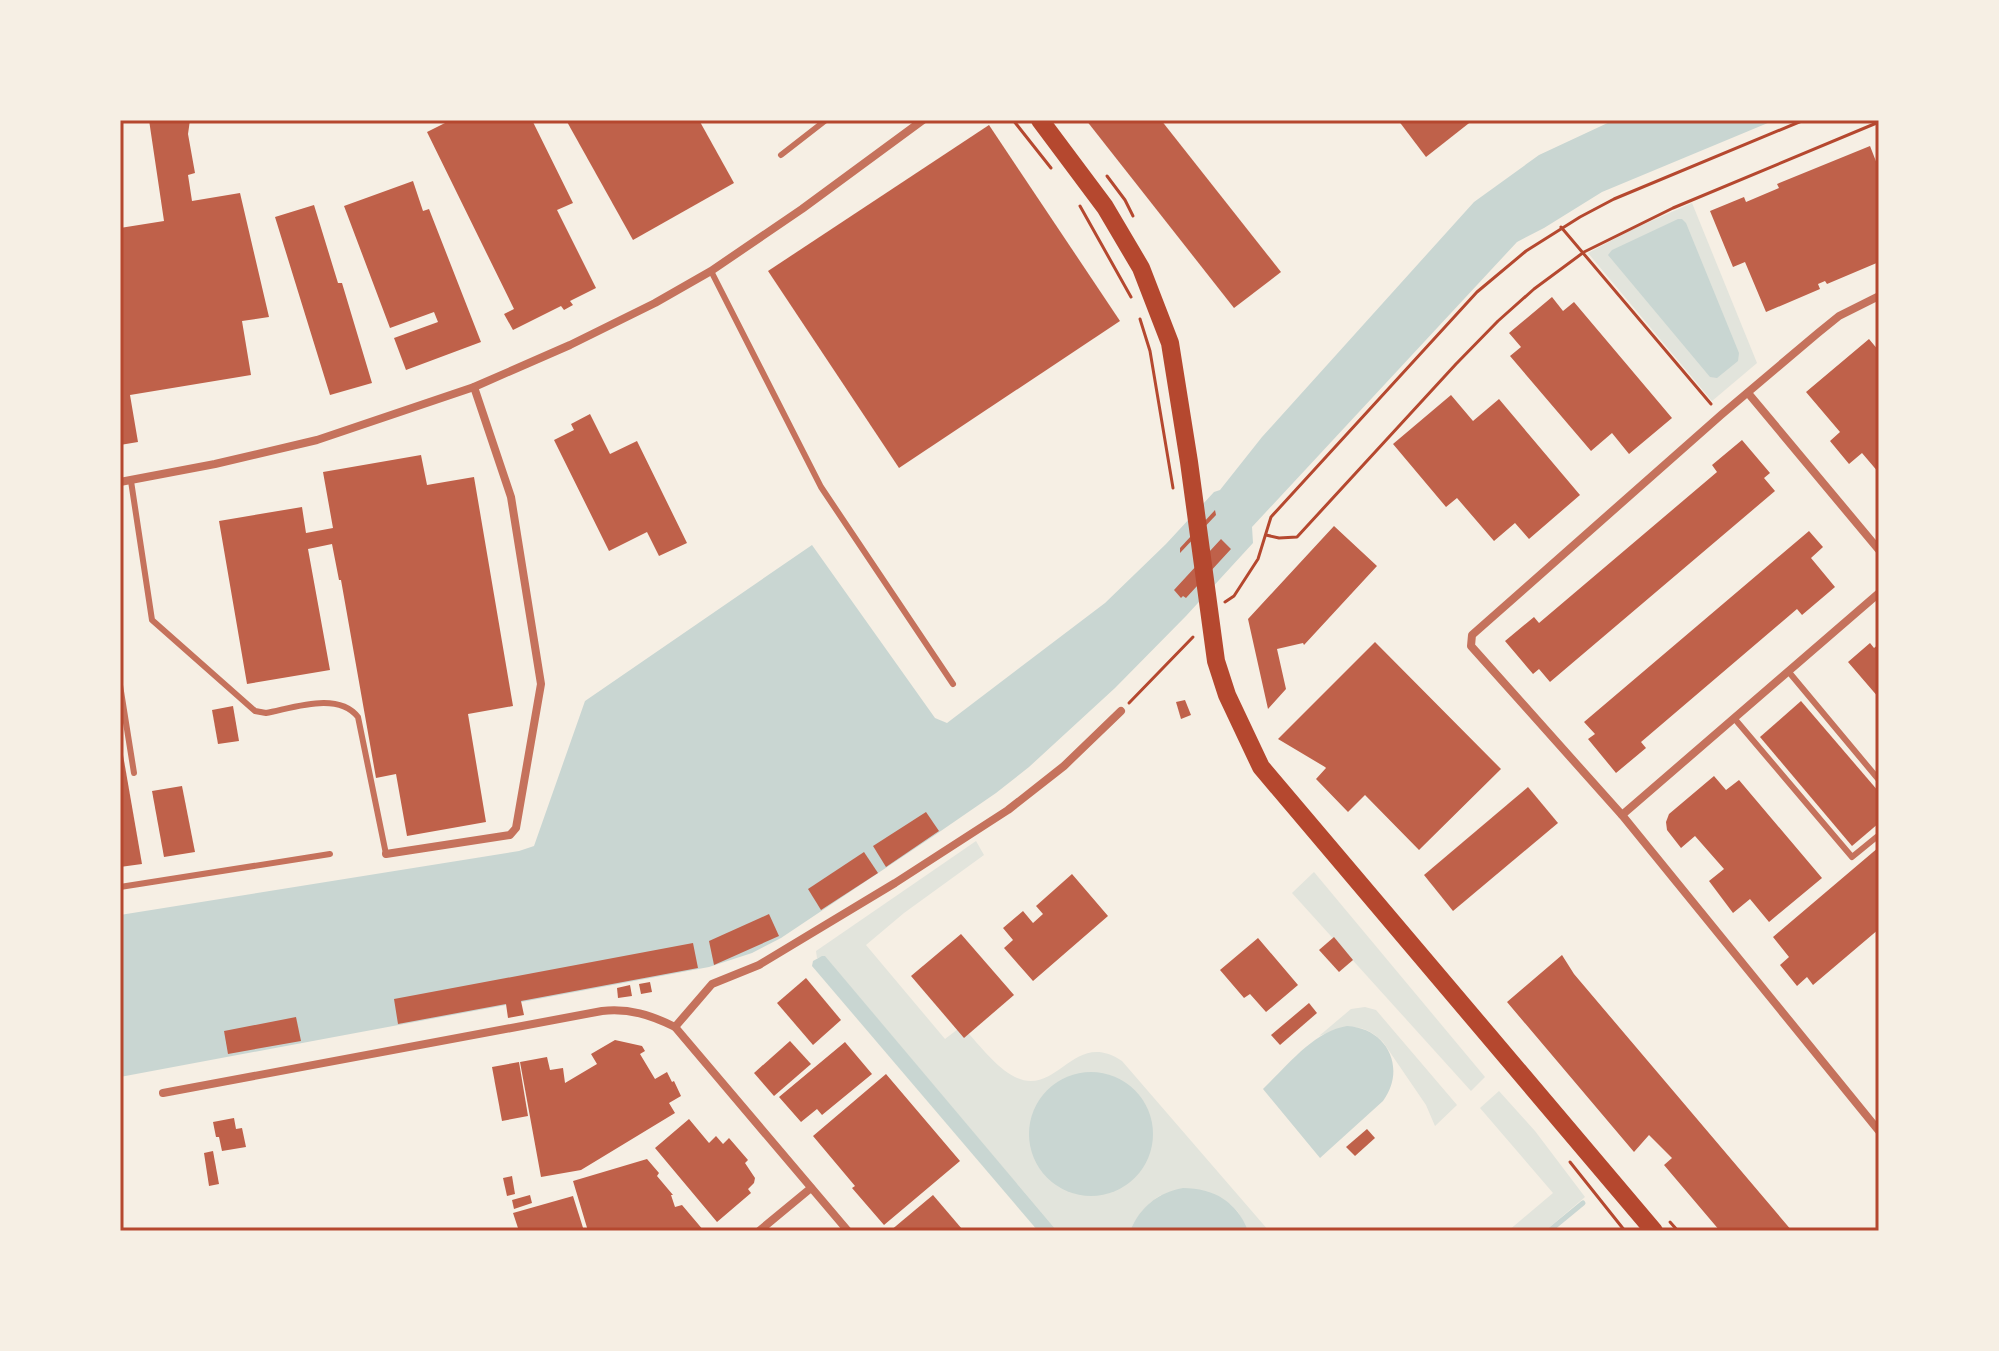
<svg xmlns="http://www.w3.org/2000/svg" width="1999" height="1351" viewBox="0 0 1999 1351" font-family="Raleway,sans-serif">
	<rect width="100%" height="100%" fill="#f6efe4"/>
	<g fill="#e2e4dc">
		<path d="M1692,203l65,160 -45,38 -124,-148 45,-24z"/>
		<path d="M976,841l8,14 -80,58 -38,32 79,94 17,-13c14,15 34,42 53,51 43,21 58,-49 107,-16l147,170h-21l-10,-19 -8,-8 -69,-9c-15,9 -24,20 -31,36h-73l-232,-274 -8,1 -1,-7z"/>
		<path d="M1314,872l171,205 -14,14 -179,-198z"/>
		<path d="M1365,1007l11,3 81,95 -22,21 -9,-21 -43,-63c-23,-22 -37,-15 -64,-6l32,-27z"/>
		<path d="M1499,1091l36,40 50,66 -40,34h-37l45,-38 -73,-85z"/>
	</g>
	<g fill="#c9d6d2">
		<path d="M1614,120h161l-173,72 -58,36 -27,14 -265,285 1,16 -67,73 -71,72 -86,79 -33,26 -61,42 -154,103 -29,15 -43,14 -589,110v-162l399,-64 15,-5 51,-145 227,-156 123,173 12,5 158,-120 61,-59 48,-52 6,-2 42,-53 212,-235 65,-47z"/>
		<path d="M1678,219h4l4,4 53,130 -1,8 -21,17 -7,-1 -102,-122 4,-5z"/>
		<path d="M822,956h3l232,275h-19l-226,-265 1,-5z"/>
		<path d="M1347,1026c40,2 60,42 36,75l-63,57 -57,-69c24,-23 51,-58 84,-63z"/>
		<circle cx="1091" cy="1134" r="62"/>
		<path d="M1183,1188c31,0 54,14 65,43h-118c10,-24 27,-38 53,-43z"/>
	</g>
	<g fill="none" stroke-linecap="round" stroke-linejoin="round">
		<path stroke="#c9d6d2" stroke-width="5" d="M1549,1231l34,-28"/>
	</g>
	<g fill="#bf614a">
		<path d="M149,120h41l-2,14 7,39 -7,2 4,26 48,-8 29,124 -27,4 9,54 -121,20 8,47 -18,3v-217l44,-7z"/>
		<path d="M451,120h81l41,83 -16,7 39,78 -26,13 3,4 -9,5 -3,-4 -48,24 -9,-16 10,-5 -87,-177z"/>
		<path d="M566,120h133l35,63 -101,57z"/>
		<path d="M1086,120h75l120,152 -47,36z"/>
		<path d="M1398,120h75l-47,37z"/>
		<path d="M989,125l131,196 -221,147 -131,-197z"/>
		<path d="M1870,146l9,23v93l-52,22 -2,-3 -7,3 2,5 -54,23 -21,-50 -12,5 -23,-56 34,-14 2,5 33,-14 -2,-4z"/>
		<path d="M413,181l10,30 6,-2 52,133 -75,28 -12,-32 44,-16 -4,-10 -44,16 -46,-122z"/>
		<path d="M314,205l24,78h4l30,100 -42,12 -55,-178z"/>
		<path d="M1552,297l11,14 11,-9 98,116 -43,36 -17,-21 -21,18 -81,-95 11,-9 -12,-14z"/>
		<path d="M1869,339l10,12v122l-17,-20 -13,11 -19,-23 10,-9 -34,-40z"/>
		<path d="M1451,395l22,26 26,-22 81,96 -51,44 -14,-16 -21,18 -37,-43 -11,9 -53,-63z"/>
		<path d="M590,414l20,40 27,-13 50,102 -28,13 -12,-24 -38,19 -55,-111 20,-10 -3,-6z"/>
		<path d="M1742,440l28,33 -6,5 11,13 -225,191 -11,-13 -6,5 -28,-33 29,-24 5,6 178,-151 -5,-7z"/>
		<path d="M421,455l6,30 47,-8 39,229 -45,8 18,108 -79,14 -11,-62 -20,4 -35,-198h-2l-7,-36 -24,5 22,121 -83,14 -28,-163 83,-14 4,26 27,-5 -10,-56z"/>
		<path d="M1215,510l1,5 -36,38v-5z"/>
		<path d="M1334,526l43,40 -73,79 -1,-2 -26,6 9,40 -18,20 -20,-90z"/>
		<path d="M1809,531l14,16 -12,11 24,29 -33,28 -5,-6 -156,133 5,6 -30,25 -28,-34 7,-5 -11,-12z"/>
		<path d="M1221,539l10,10 -45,49 -3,-2 -2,2 -7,-8z"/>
		<path d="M1375,642l126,127 -82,81 -54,-55 -17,17 -32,-33 10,-11 -1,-1 -47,-28z"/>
		<path d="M1870,643l4,5 5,-4v54l-31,-36z"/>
		<path d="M1185,700l6,15 -10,4 -5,-17z"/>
		<path d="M1801,701l78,91v31l-27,23 -92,-109z"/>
		<path d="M233,706l6,35 -21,3 -6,-34z"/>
		<path d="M120,749h2l20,115 -22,3z"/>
		<path d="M1714,776l12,14 13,-10 83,98 -53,44 -19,-23 -17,14 -24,-32 15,-12 -29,-33 -14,12 -14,-18 -1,-8 3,-8z"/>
		<path d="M182,786l13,66 -31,5 -12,-66z"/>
		<path d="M1528,787l30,36 -105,88 -29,-36z"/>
		<path d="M926,812l13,19 -53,36 -13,-21z"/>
		<path d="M1879,847v82l-66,56 -6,-8 -10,9 -17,-21 9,-8 -16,-20z"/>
		<path d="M864,852l14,21 -57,37 -13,-21z"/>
		<path d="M1072,874l36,42 -75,65 -29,-33 9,-8 -10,-12 20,-17 10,12 10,-9 -7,-8z"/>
		<path d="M769,914l10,22 -65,29 -5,-24z"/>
		<path d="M961,934l53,61 -50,43 -53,-62z"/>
		<path d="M1334,937l19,23 -14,12 -20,-22z"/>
		<path d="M1258,938l40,47 -32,27 -16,-18 -6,4 -24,-28z"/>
		<path d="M693,943l5,25 -177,33 3,14 -16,3 -2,-14 -108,20 -4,-25z"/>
		<path d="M1562,955l12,19 218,257h-72l-56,-66 8,-7 -23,-23 -15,17 -127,-150z"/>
		<path d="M806,978l35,42 -28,25 -36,-42z"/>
		<path d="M650,982l2,10 -11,2 -2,-10z"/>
		<path d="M630,985l2,11 -14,2 -1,-10z"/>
		<path d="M1309,1003l8,10 -37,32 -9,-10z"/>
		<path d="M296,1017l5,24 -73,13 -4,-23z"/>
		<path d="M615,1040l27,6 3,5 -5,3 15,25 12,-7 5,10 2,-1 7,15 -12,7 6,10 -94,57 -40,7 -21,-115 27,-5 3,13 13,-2 2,15 32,-19 -6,-10z"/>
		<path d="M790,1041l21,23 -37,32 -20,-23z"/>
		<path d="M845,1042l27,32 -50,41 -5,-6 -16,13 -22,-25z"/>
		<path d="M519,1062l9,54 -26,5 -10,-54z"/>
		<path d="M886,1074l74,87 -76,64 -32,-37 3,-2 -42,-50z"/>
		<path d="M234,1118l2,11 6,-1 4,19 -24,4 -3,-14h-3l-3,-15z"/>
		<path d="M689,1119l20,24 7,-7 7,8 6,-6 19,22 -3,3 10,15 -1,5 -6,6 3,4 -34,29 -62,-74z"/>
		<path d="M1367,1129l8,9 -20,18 -9,-9z"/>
		<path d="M213,1151l6,33 -10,2 -5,-33z"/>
		<path d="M647,1159l12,14 -2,3 16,19h-2l4,12 7,-2 22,26h-116l-15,-50z"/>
		<path d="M512,1176l3,18 -8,2 -4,-18z"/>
		<path d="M530,1195l2,8 -18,6 -2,-9z"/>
		<path d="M933,1195l29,34 -2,2h-70z"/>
		<path d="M573,1196l11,35h-65l-6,-18z"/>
	</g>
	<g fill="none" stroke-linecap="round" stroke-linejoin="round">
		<g stroke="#b5482f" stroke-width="3">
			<path d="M1013,120l38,48"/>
			<path d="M1107,176l18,24 8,16"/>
			<path d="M1080,206l51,91"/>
			<path d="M1561,227l150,177"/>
			<path d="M1140,319l10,32 23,137"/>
			<path d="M1266,535l13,3 18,-1 159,-173 42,-43 36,-32 50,-37 89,-44 206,-86"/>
			<path d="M1225,602l9,-6 24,-37 13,-42 206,-225 49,-41 54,-34 34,-18 190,-79"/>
			<path d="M1129,703l64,-66"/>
			<path d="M1570,1162l55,69"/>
			<path d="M1670,1222l8,9"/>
		</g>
		<g stroke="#c5725c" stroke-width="6">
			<path d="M781,155l45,-35"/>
			<path d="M711,271l110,216 132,197"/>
			<path d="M131,481l21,139 103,91 11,2c27,-5 72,-22 92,4l28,137"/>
			<path d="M1788,671l91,109"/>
			<path d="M120,685l14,88"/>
			<path d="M1734,718l118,139 27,-22"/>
			<path d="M120,887l210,-33"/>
		</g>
		<g stroke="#c5725c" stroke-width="8">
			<path d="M1879,296l-40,20 -21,17 -97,82 -249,220 -1,11 151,169 257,316"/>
			<path d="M1748,393l131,157"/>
			<path d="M120,482l95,-18 102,-24 157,-53 96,-42 85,-42 56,-32 91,-62 121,-89"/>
			<path d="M1622,815l257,-222"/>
			<path d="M386,854l124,-19 6,-7 25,-144 -30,-187 -37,-110"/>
			<path d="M675,1027l37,-43 47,-19 136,-82 113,-73 56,-44 57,-55"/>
			<path d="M163,1093l439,-82c27,-3 49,4 73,16l173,204"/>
			<path d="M759,1231l52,-43"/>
		</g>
		<path stroke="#b5482f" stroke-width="18" d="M1040,120l65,87 36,61 29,75 19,119 27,199 11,34 34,72 393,464"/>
	</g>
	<rect width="1999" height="1351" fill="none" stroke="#f6efe4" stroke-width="244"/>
	<rect x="122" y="122" width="1755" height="1107" fill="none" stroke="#b5482f" stroke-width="3"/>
</svg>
